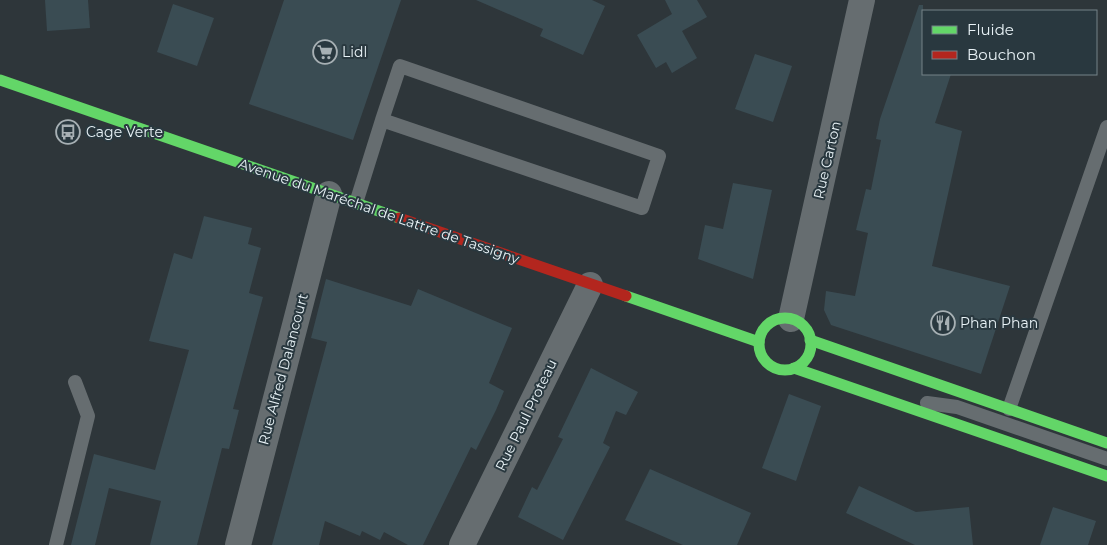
<svg xmlns="http://www.w3.org/2000/svg" width="1107" height="545" viewBox="0 0 1107 545" font-family="Montserrat,sans-serif">
	<rect width="100%" height="100%" fill="#2e363a"/>
	<g fill="#3a4c53">
		<path d="M45,0h43l2,28 -43,3z"/>
		<path d="M284,0h117l-48,140 -104,-36z"/>
		<path d="M476,0h116l13,6 -22,49 -43,-19 3,-7z"/>
		<path d="M665,0h32l10,17 -25,14 15,27 -25,15 -6,-11 -10,6 -19,-33 35,-21z"/>
		<path d="M173,4l41,14 -17,48 -40,-14z"/>
		<path d="M919,5h4v69h28l-16,49 27,8 -30,135 78,20 -29,88 -150,-49 -7,-15 2,-19 29,5 13,-63 -12,-3 10,-41 5,1 10,-50 -5,-1 4,-20z"/>
		<path d="M755,54l37,12 -19,56 -38,-13z"/>
		<path d="M733,183l39,7 -19,89 -55,-20 7,-34 18,4z"/>
		<path d="M204,216l48,12 -4,16 13,4 -12,45 14,4 -30,112 6,1 -10,39 -7,-1 -25,97h-47l11,-44 -52,-13 -14,57h-24l23,-91 61,16 34,-120 -40,-9 25,-88 18,6z"/>
		<path d="M326,279l85,27 7,-17 94,39 -23,55 15,8 -8,19 -20,40 -5,-3 -48,98h-15l-24,-13 -4,8 -18,-9 -2,5 -35,-15 -6,24h-47l55,-203 -16,-4z"/>
		<path d="M591,368l47,24 -12,23 -10,-4 -13,32 7,4 -47,93 -45,-23 14,-30 5,3 26,-51 -5,-2z"/>
		<path d="M789,394l32,12 -25,75 -34,-13z"/>
		<path d="M650,469l101,44 -14,32h-54l-58,-25z"/>
		<path d="M859,486l57,26 53,-5 4,38h-58l-69,-32z"/>
		<path d="M1053,507l43,14 -8,24h-48z"/>
	</g>
	<g fill="none" stroke-linecap="round" stroke-linejoin="round">
		<g stroke="#666d70" stroke-width="14">
			<path d="M356,203l26,-83 260,88 17,-52 -259,-90 -18,54"/>
			<path d="M927,403l30,4 150,52"/>
			<path d="M1009,409l98,-282"/>
			<path d="M56,545l32,-129 -13,-34"/>
		</g>
		<g stroke="#666d70" stroke-width="26">
			<path d="M791,319l71,-319"/>
			<path d="M238,545l91,-351"/>
			<path d="M462,545l128,-260"/>
		</g>
		<g stroke="#63d668" stroke-width="11">
			<path d="M0,80l399,138"/>
			<path d="M626,296l133,46"/>
			<circle cx="785" cy="344" r="26"/>
			<path d="M810,340l297,103"/>
			<path d="M794,368l313,108"/>
		</g>
		<path stroke="#b3261e" stroke-width="11" d="M399,218l227,78"/>
	</g>
	<defs>
		<g id="supermarket-ring" transform="scale(1.25)"><circle r="9.5" fill="#29383f" stroke="#a7b0b4" stroke-width="1.5"/><path d="M-6-5.5h2.5l.6 2H6L4.5 2H-2.5L-4.4-4H-6ZM-1.5 3.2a1.3 1.3 0 1 0 .1 0ZM3 3.2a1.3 1.3 0 1 0 .1 0Z" fill="#a7b0b4"/></g>
		<g id="bus-ring" transform="scale(1.25)"><circle r="9.5" fill="#29383f" stroke="#a7b0b4" stroke-width="1.5"/><path d="M-5-6H5V4H4V6H2V4H-2V6H-4V4H-5ZM-3.5-4V0h7V-4ZM-3.5 1.2v1.5H-2V1.2ZM2 1.2v1.5H3.5V1.2Z" fill="#a7b0b4"/></g>
		<g id="restaurant-ring" transform="scale(1.25)"><circle r="9.5" fill="#29383f" stroke="#a7b0b4" stroke-width="1.5"/><path d="M-5-6h1v4h1v-4h1v4h1v-4h1v5L-1.5 .5V6h-2V.5L-5-1ZM5-6V6H3V1.5H1.5Q1.5-4 5-6Z" fill="#a7b0b4"/></g>
	</defs>
	<g fill-rule="evenodd">
		<use href="#supermarket-ring" x="325" y="52"/>
		<use href="#bus-ring" x="68" y="132"/>
		<use href="#restaurant-ring" x="943" y="323"/>
	</g>
	<g text-anchor="middle" dominant-baseline="central" stroke-width="4" stroke-linejoin="round" paint-order="stroke">
		<g font-size="14" fill="#e8f2f6" stroke="#29383f" text-anchor="start">
			<text x="342" y="52">Lidl</text>
			<text x="86" y="132">Cage Verte</text>
			<text x="960" y="323">Phan Phan</text>
		</g>
		<g font-size="14" fill="#e8f2f6" stroke="#29383f">
			<text transform="translate(827 160) rotate(-77)">Rue Carton</text>
			<text transform="translate(379 211) rotate(19)">Avenue du Maréchal de Lattre de Tassigny</text>
			<text transform="translate(283 369) rotate(-75)">Rue Alfred Dalancourt</text>
			<text transform="translate(526 415) rotate(-64)">Rue Paul Proteau</text>
		</g>
	</g>
	<rect x="922" y="10" width="175" height="65" fill="#29383f" stroke="#758288"/>
	<rect x="932" y="26" width="25" height="8" fill="#63d668" stroke="#758288"/>
	<text x="967" y="35" font-size="15" fill="#e8f2f6">Fluide</text>
	<rect x="932" y="51" width="25" height="8" fill="#b3261e" stroke="#758288"/>
	<text x="967" y="60" font-size="15" fill="#e8f2f6">Bouchon</text>
</svg>
